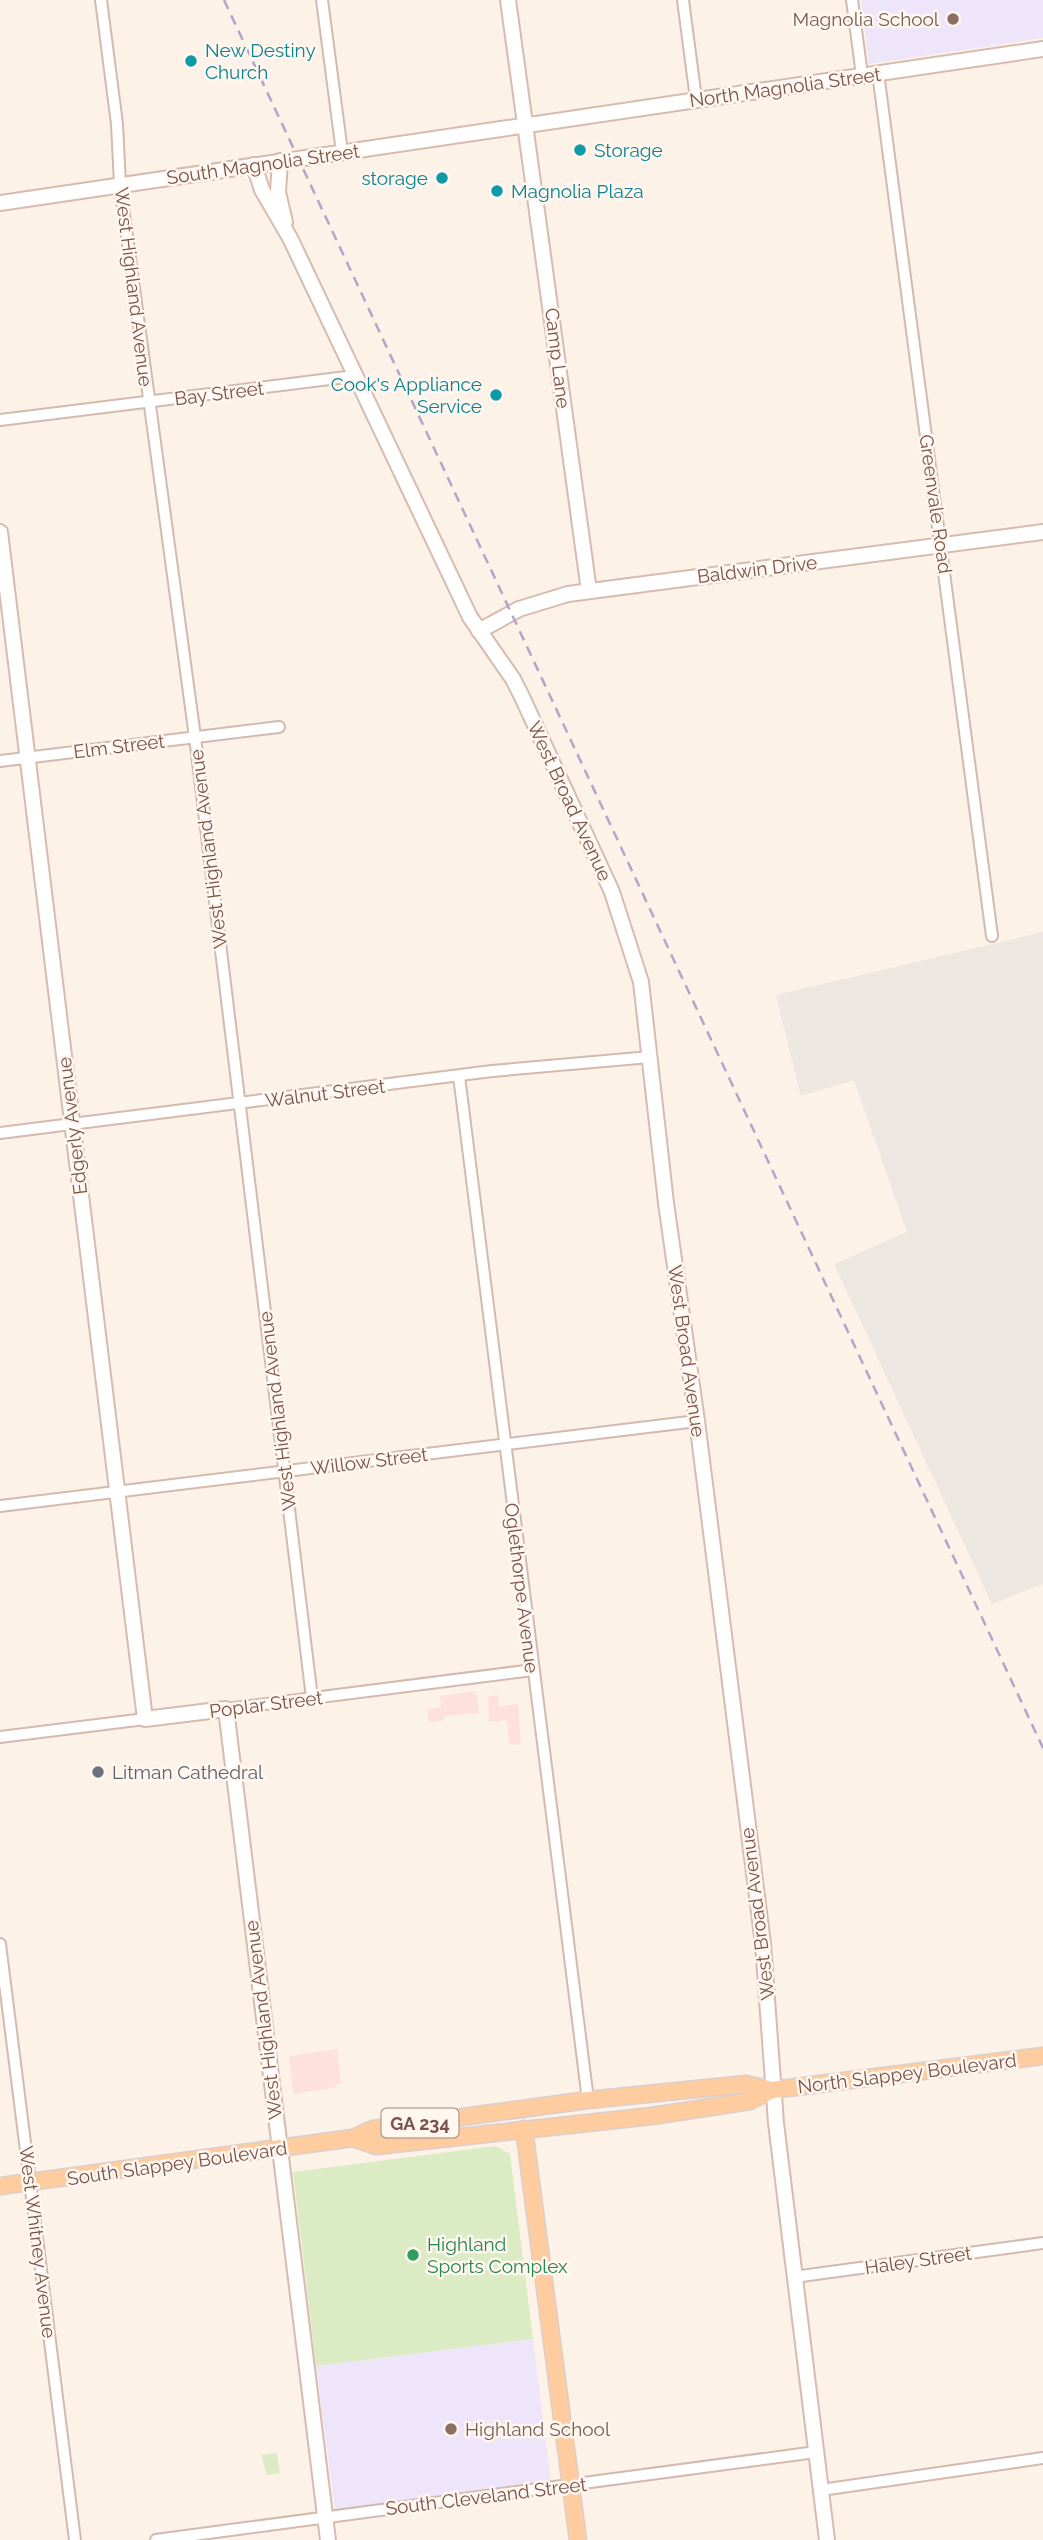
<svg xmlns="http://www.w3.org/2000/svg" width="1043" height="2540" viewBox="0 0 1043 2540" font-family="Raleway,sans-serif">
	<rect width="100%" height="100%" fill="#fdf2e8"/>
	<g fill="#fee1dc">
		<path d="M476,1691l3,22 -35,3v4l-15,2 -2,-13 14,-2 -1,-11z"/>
		<path d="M498,1695l1,12 19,-3 3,40 -12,1 -2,-25 -18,2 -1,-26z"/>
		<path d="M337,2049l4,34 -5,1v3l-43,7 -4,-38z"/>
	</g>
	<path fill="#eee6e1" d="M1043,932v652l-51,20 -158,-340 73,-32 -53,-152 -53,16 -25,-101z"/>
	<g fill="#efe5fa">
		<path d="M861,0h182v38l-174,26z"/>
		<path d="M533,2339l18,143 -216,27 -19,-143z"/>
	</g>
	<g fill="#dbecc5">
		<path d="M496,2146l14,8 23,185 -217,27 -23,-194z"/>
		<path d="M277,2453l3,20 -13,2 -6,-20z"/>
	</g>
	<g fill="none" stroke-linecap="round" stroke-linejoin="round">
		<g stroke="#d3baaf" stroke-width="14">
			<g id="street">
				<path d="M101,0l16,124 3,61 75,552 117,961"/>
				<path d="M322,0l20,152"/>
				<path d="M683,0l13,99"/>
				<path d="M852,0l10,75"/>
				<path d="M878,73l114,863"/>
				<path d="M0,420l354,-44"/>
				<path d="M0,761l279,-34"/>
				<path d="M459,1076l129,1024"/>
				<path d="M0,1133l492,-62 158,-14"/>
				<path d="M0,1506l697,-85"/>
				<path d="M226,1709l307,-39"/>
				<path d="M0,1737l145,-18"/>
				<path d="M0,1944l75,596"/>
				<path d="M794,2277l249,-34"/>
				<path d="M821,2490l222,-32"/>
				<path d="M156,2540l660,-88"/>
			</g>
		</g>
		<g stroke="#d8bbaf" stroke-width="18">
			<g id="secondary">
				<path d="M508,0l81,591"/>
				<path d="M280,161l-2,31 7,30"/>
				<path d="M254,165l8,25 28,48 180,379 43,62 10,20 89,193 29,90 25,221 31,218 66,523 13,179 51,417"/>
				<path d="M0,203l1043,-154"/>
				<path d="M0,532l145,1187 81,-10 102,831"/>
				<path d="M479,631l40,-22 49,-15 475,-62"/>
			</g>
		</g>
		<g stroke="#dacfcc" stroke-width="19">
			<g id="primary">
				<path d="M524,2129l54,411"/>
				<path d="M353,2138l23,8 276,-30 98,-15 22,-11"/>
				<path d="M0,2186l353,-48 20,-9 215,-29 158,-16 26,6 271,-34"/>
			</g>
		</g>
		<use href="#street" stroke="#fff" stroke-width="10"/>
		<use href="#secondary" stroke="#fff" stroke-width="14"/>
		<use href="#primary" stroke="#fecc9f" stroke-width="16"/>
		<path stroke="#b3a5c9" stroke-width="2.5" stroke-dasharray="10 7" stroke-linecap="butt" d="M224,0l819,1748"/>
	</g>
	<g fill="#8d6e63" stroke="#fff7f0" stroke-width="2.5">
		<circle cx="953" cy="19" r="7"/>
		<circle cx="451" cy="2429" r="7"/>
	</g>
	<g fill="#0f9aa8" stroke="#fff7f0" stroke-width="2.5">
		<circle cx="191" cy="61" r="7"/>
		<circle cx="580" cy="150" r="7"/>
		<circle cx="442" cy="178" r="7"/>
		<circle cx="497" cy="191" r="7"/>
		<circle cx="496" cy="395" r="7"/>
	</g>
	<circle fill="#6b7280" stroke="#fff7f0" stroke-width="2.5" cx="98" cy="1772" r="7"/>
	<circle fill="#2e9e5b" stroke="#fff7f0" stroke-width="2.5" cx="413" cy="2255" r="7"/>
	<g text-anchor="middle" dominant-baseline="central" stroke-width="5" stroke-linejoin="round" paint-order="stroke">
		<rect fill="#fff7f0" stroke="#a2857c" stroke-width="2" x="381.5" y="2108.5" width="77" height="29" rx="5"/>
		<g font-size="18" font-weight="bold" fill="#7a544a">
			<text x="420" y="2123">GA 234</text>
		</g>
		<g font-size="19" fill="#785e54" stroke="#fff7f0" text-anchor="end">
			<text x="939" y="19">Magnolia School</text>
			<text x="465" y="2429" text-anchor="start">Highland School</text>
		</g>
		<g font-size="19" fill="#0d838f" stroke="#fff7f0" text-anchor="start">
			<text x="205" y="50">New Destiny<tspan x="205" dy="22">Church</tspan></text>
			<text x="594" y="150">Storage</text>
			<text x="428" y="178" text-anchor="end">storage</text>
			<text x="511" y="191">Magnolia Plaza</text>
			<text x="482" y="384" text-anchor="end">Cook's Appliance<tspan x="482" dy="22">Service</tspan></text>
		</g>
		<g font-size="19" fill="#7a544a" stroke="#fff7f0">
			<text transform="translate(785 87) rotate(-8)">North Magnolia Street</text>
			<text transform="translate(263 164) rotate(-8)">South Magnolia Street</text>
			<text transform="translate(134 287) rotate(83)">West Highland Avenue</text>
			<text transform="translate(558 358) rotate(83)">Camp Lane</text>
			<text transform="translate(219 393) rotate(-7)">Bay Street</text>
			<text transform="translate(936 504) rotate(82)">Greenvale Road</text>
			<text transform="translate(757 569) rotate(-7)">Baldwin Drive</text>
			<text transform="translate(119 746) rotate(-7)">Elm Street</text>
			<text transform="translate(570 801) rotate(65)">West Broad Avenue</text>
			<text transform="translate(208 849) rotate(-97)">West Highland Avenue</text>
			<text transform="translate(325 1093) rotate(-7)">Walnut Street</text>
			<text transform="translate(72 1126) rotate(-97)">Edgerly Avenue</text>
			<text transform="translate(687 1351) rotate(82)">West Broad Avenue</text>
			<text transform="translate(277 1411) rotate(-97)">West Highland Avenue</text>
			<text transform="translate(369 1461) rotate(-7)">Willow Street</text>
			<text transform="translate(522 1588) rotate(83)">Oglethorpe Avenue</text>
			<text transform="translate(266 1704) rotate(-7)">Poplar Street</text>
			<text transform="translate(757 1914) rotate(-97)">West Broad Avenue</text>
			<text transform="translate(263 2020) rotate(-97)">West Highland Avenue</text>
			<text transform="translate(907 2073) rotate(-7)">North Slappey Boulevard</text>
			<text transform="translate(177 2163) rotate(-8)">South Slappey Boulevard</text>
			<text transform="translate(38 2242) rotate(83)">West Whitney Avenue</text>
			<text transform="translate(918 2260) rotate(-8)">Haley Street</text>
			<text transform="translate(486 2496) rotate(-7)">South Cleveland Street</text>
		</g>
		<g font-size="19" fill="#5b616d" stroke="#fff7f0" text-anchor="start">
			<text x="112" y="1772">Litman Cathedral</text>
		</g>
		<g font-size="19" fill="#27864d" stroke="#fff7f0" text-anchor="start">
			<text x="427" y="2244">Highland<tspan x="427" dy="22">Sports Complex</tspan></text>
		</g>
	</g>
</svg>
